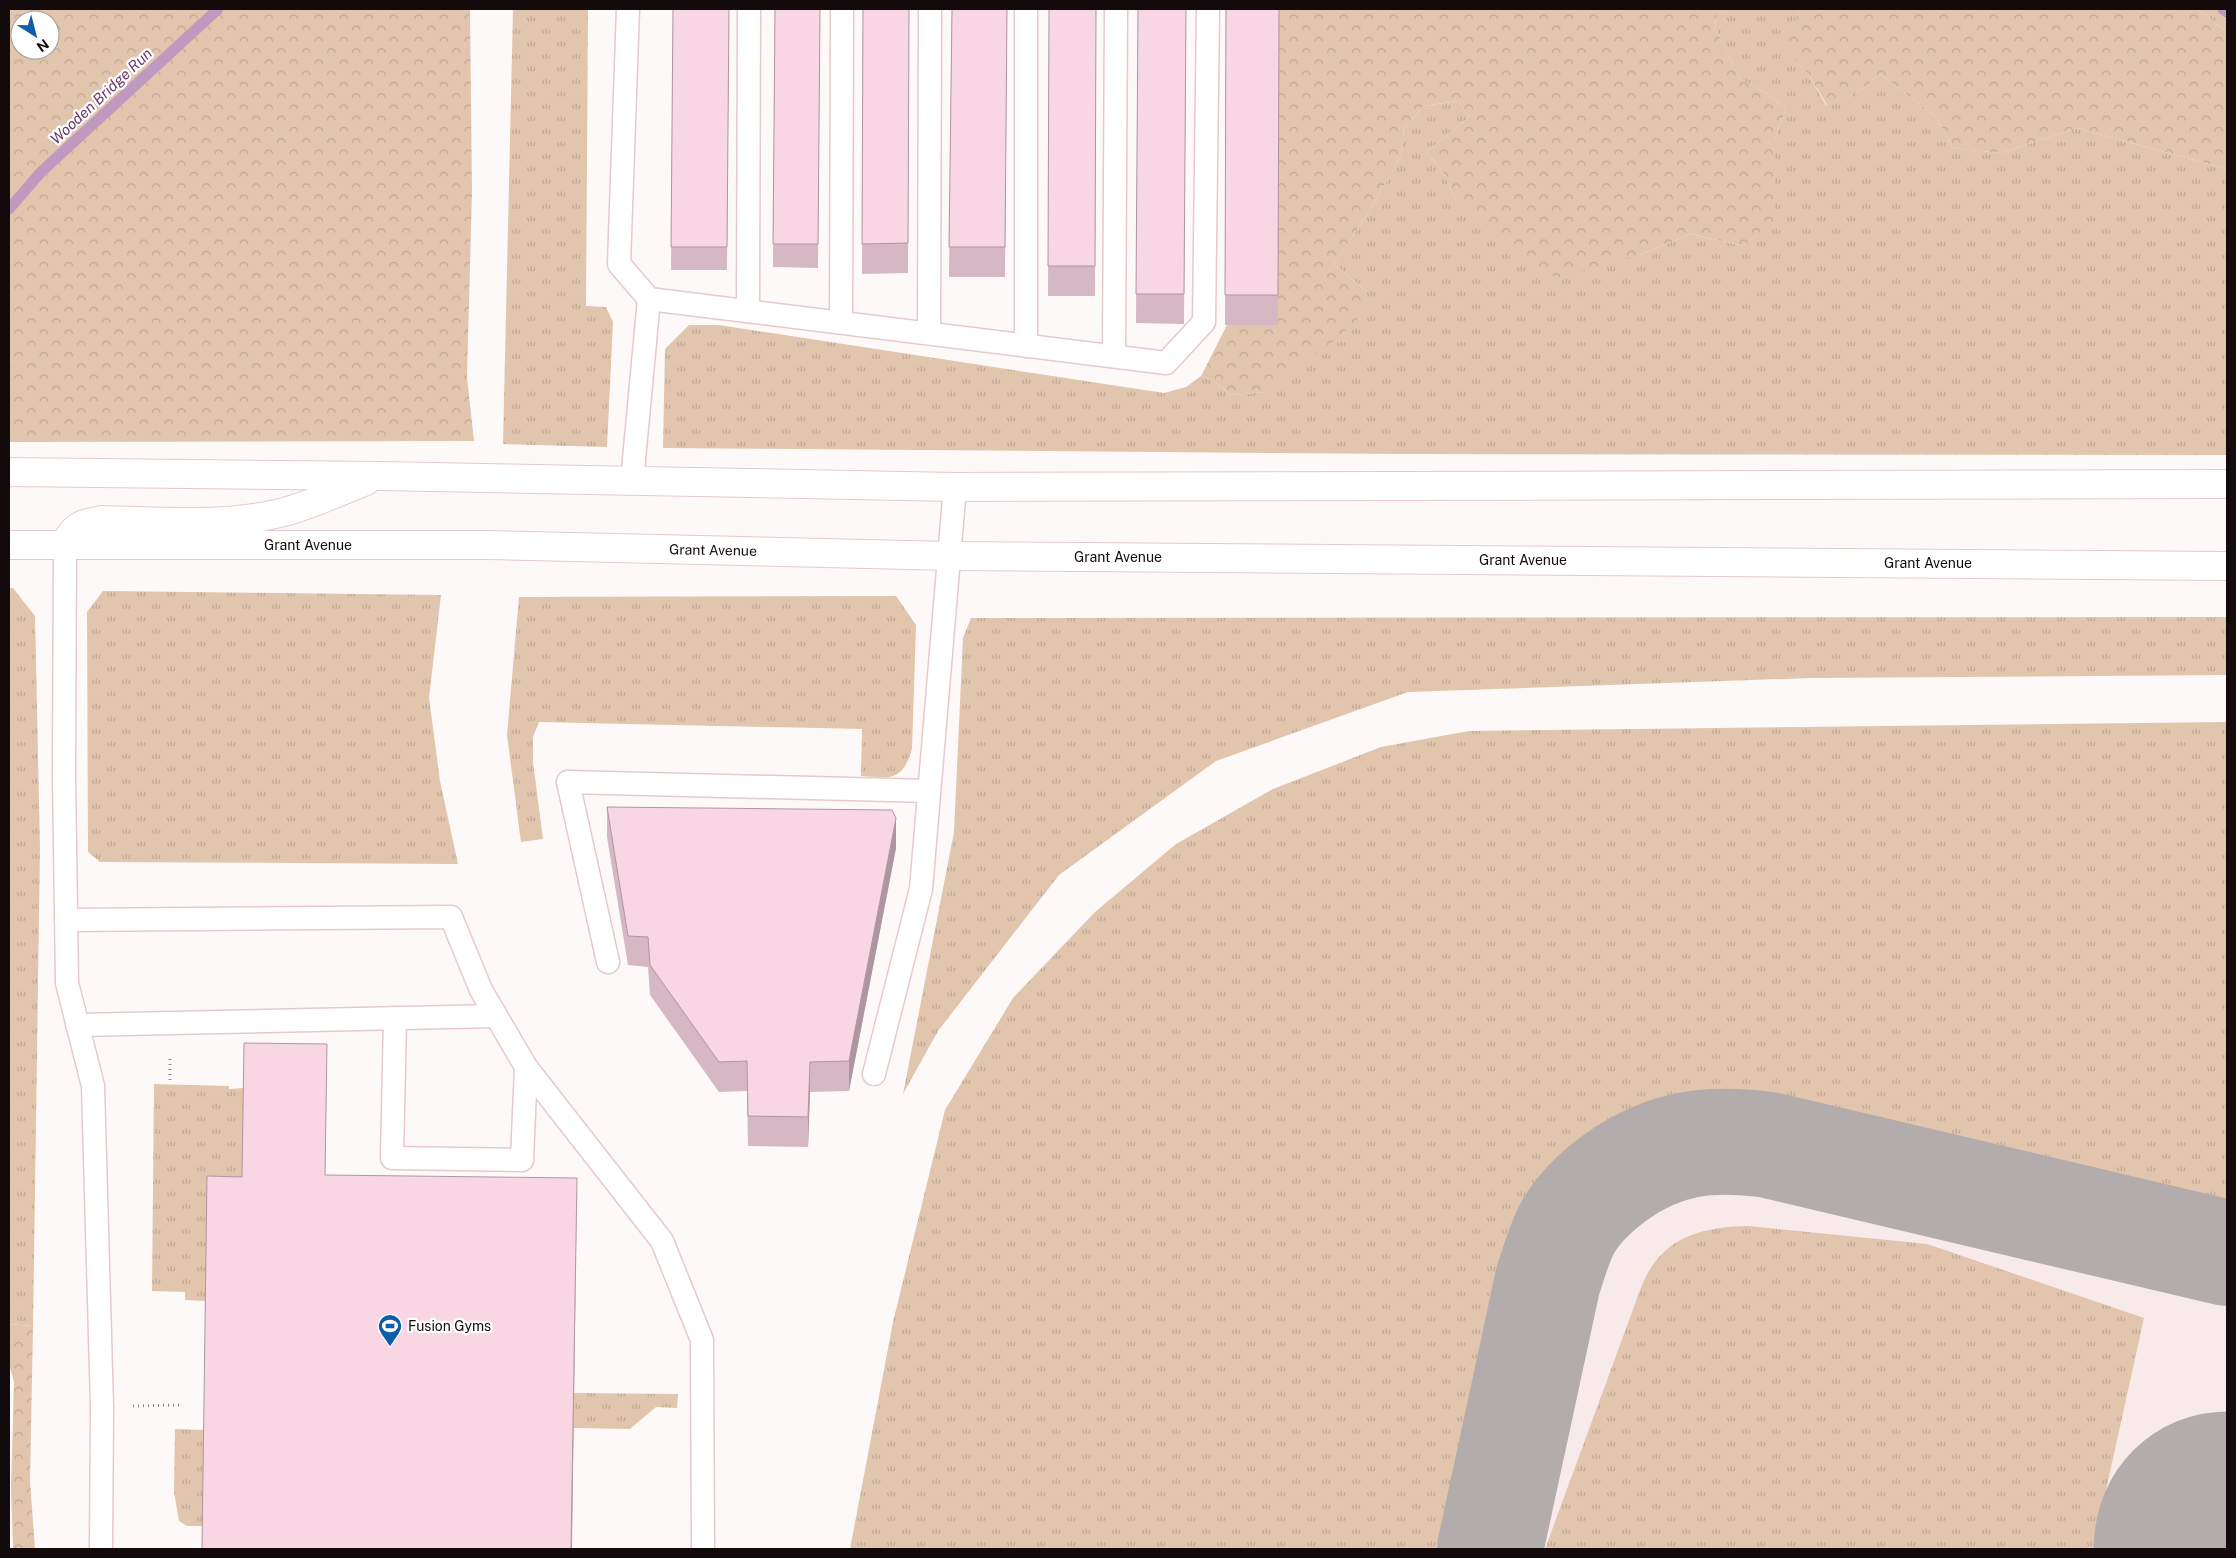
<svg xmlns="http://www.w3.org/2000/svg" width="2236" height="1558" viewBox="0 0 2236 1558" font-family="'Public Sans',sans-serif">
	<defs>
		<pattern id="grass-tufts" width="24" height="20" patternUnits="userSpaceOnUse" patternTransform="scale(1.25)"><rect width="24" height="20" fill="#e1c5ad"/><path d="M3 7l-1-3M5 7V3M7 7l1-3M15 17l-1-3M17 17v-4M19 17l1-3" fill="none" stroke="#c0a894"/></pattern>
		<pattern id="forest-crowns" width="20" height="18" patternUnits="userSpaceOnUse" patternTransform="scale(1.25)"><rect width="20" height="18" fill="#e1c5ad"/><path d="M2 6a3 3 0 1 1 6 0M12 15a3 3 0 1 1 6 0" fill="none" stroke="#c0a894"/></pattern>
	</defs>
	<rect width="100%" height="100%" fill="#fef9f9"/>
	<path fill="#f8e9ea" d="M2227,744v805h-1233l90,-559z"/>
	<g fill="url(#grass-tufts)">
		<path d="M513,9h75l-2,297 20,1 7,15 -6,125 -104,-3z"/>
		<path d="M1733,9h67l-17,36 25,29 18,31 30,-11 24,-20 55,42 18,32 48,5 76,-25 150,41v286l-819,-1 -745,-6 2,-99 24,-24h30l445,68 22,-6 15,-11 11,4 20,15 35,-3 100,-100 -33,-28 34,-51 33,-57 3,-28 20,-22 34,-5 11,16 -43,35 16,18 14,31 183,54 52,-21 53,12 31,-26v-81l11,-30 -20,-16 -26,-14 -25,-52 1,-11z"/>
		<path d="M2197,9h30v23z"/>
		<path d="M9,588h4l22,28 5,232 -7,478 -24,-2z"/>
		<path d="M103,591l338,4 -12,103 11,83 18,83 -358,-2 -12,-10 -1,-240z"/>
		<path d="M896,596l20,29 -4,124c-10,33 -21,29 -51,27l1,-47 -323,-7 -6,15v25l10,77 -22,3 -14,-107 12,-138z"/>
		<path d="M2227,617v58l-415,3 -404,14 -192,69 -157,114 -121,156 -35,63 51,-262 9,-194 8,-20z"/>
		<path d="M2227,722v483l-174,-38 -268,-63 -70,-4 -49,10 -56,25 -43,34 -37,51 -19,56 -60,273h-601l43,-227 52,-212 68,-112 82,-86 81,-68 97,-55 108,-42 88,-16z"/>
		<path d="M154,1084l75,2v3l15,-1 -2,119 -36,94 -21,-1v-8l-33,-1z"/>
		<path d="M1748,1226l179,18 217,74 -51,231h-548l86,-234c7,-18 12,-38 24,-53 23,-30 58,-35 93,-36z"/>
		<path d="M574,1393l104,1 -1,14 -21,-1 -26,22 -56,-1z"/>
		<path d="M175,1429l29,1 -1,96h-16l-8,-5 -5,-29z"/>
	</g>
	<g fill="url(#forest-crowns)" fill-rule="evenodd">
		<path d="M9,9h461l2,183 -5,185 7,64 -465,1zM20,20h30v30h-30z"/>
		<path d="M1279,9h454l-17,7 -1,11 25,52 26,14 20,16 -11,30v82l-31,25 -53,-12 -52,21 -83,23 -53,-37 -47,-40 -14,-31 -16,-18 43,-35 -11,-16 -34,5 -20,22 -3,28 -33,57 -34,51 33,28 -7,25 -25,23 -43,30 -25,22 -35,3 -20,-15 -11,-4 26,-51z"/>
		<path d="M1800,9h397l30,23v137l-150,-41 -76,25 -48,-5 -18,-32 -55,-42 -24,20 -29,11 -19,-31 -26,-29z"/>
		<path d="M9,1324l24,2 -3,155 5,68h-22l-2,-61 3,-106 -5,-18z"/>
	</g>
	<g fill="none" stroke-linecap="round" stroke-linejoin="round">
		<g stroke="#c099c0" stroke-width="11">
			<path d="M2223,9l4,3"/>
			<path d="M9,209l32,-37 177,-163"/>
		</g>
		<path stroke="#b2acac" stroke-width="106" d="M1490,1549l58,-269c6,-17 11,-37 20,-53 12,-21 29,-36 48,-50 49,-35 94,-40 153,-32l458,108"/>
		<path stroke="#b2acac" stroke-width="265" d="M2226,1549l1,-5"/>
		<g stroke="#e5cacb" stroke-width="25">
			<g id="lane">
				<path d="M628,9l-9,255 30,35 517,64 38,-41 4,-313"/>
				<path d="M748,311l1,-302"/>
				<path d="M841,322l1,-313"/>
				<path d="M929,333l1,-324"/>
				<path d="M1026,346v-337"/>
				<path d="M1114,356l2,-347"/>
				<path d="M632,481l17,-182"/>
				<path d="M65,545l-1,230 3,208 26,103 9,321 -1,142"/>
				<path d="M66,920l385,-3 30,73 45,77 136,174 40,99 1,209"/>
				<path d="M608,962l-40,-180 361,9"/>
				<path d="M395,1018l-3,140 130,2 4,-93"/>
				<path d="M77,1025l419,-9"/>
				<path d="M874,1074l47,-185 34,-402"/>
			</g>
		</g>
		<g stroke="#e5cacb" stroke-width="30">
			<g id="primary">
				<path d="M9,472l371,4 575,11 1272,-3"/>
				<path d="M9,545h480l461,11 1277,10"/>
				<path d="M65,545c8,-19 17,-22 37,-25 58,1 121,7 178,-7 29,-7 58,-21 86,-32"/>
			</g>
		</g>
		<g stroke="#8e8888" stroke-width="3" stroke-dasharray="1 4" stroke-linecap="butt">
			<path d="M170,1080v-24"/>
			<path d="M133,1406l47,-1"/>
		</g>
		<use href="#lane" stroke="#fff" stroke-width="22"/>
		<use href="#primary" stroke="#fff" stroke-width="28"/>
	</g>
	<g fill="#d5b8c4">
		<path d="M673,9h56l-2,261h-56z"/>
		<path d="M775,9h45l-2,259 -45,-1z"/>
		<path d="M863,9h46l-1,264 -46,1z"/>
		<path d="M952,9h55l-2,268h-56z"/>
		<path d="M1049,9h47l-1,287h-47z"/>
		<path d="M1138,9h48l-2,315 -48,-1z"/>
		<path d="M1226,9h53l-1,316h-53z"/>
		<path d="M607,807l289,41 -47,243 -39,1 -2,55 -60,-1 -1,-55 -28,1 -69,-97 -2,-28 -20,-2 -21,-128z"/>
	</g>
	<g fill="#ae96a0">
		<path d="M896,818v30l-47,243v-30z"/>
		<path d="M810,1062v30l-2,55v-30z"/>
		<path d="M577,1178l-5,371h-1z"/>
	</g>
	<g fill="#f8d6e4" stroke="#ae96a0">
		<path d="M673,9h56l-2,238h-56z"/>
		<path d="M775,9h45l-2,235h-45z"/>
		<path d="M863,9h46l-1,234 -46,1z"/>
		<path d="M952,9h55l-2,238h-56z"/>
		<path d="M1049,9h47l-1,257h-47z"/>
		<path d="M1138,9h48l-2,285h-48z"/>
		<path d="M1226,9h53l-1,286h-53z"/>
		<path d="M607,807l285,3 4,8 -47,243 -39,1 -2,55 -60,-1 -1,-55 -28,1 -69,-97 -2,-28 -20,-1z"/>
		<path d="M244,1043l83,1 -2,131 252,3 -6,371h-369l5,-373 35,1z"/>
	</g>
	<defs>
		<g id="stadium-pin" transform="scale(1.25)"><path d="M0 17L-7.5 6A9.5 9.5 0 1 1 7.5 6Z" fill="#0e5dab" stroke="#fff"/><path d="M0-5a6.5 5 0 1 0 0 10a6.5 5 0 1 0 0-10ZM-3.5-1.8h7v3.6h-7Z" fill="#fff"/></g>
	</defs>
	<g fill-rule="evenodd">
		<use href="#stadium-pin" x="390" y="1326"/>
	</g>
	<g text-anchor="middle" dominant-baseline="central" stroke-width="4.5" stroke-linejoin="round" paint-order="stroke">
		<g font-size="14" fill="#130a0b" stroke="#fff">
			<text x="308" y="545">Grant Avenue</text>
			<text transform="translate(713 550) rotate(1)">Grant Avenue</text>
			<text x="1118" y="557">Grant Avenue</text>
			<text x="1523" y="560">Grant Avenue</text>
			<text x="1928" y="563">Grant Avenue</text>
		</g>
		<g font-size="14" fill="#130a0b" stroke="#fff" text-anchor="start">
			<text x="408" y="1326">Fusion Gyms</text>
		</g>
		<g font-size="15" font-style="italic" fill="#6b396b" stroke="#fff">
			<text transform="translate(101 96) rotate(-43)">Wooden Bridge Run</text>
		</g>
	</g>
	<rect width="2236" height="1558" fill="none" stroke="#130a0b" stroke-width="20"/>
	<g transform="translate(35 35) rotate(144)"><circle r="24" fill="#ffffff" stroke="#a19d9d"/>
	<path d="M0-4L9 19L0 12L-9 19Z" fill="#0e5dab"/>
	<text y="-8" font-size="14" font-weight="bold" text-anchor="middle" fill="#130a0b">N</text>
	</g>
</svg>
